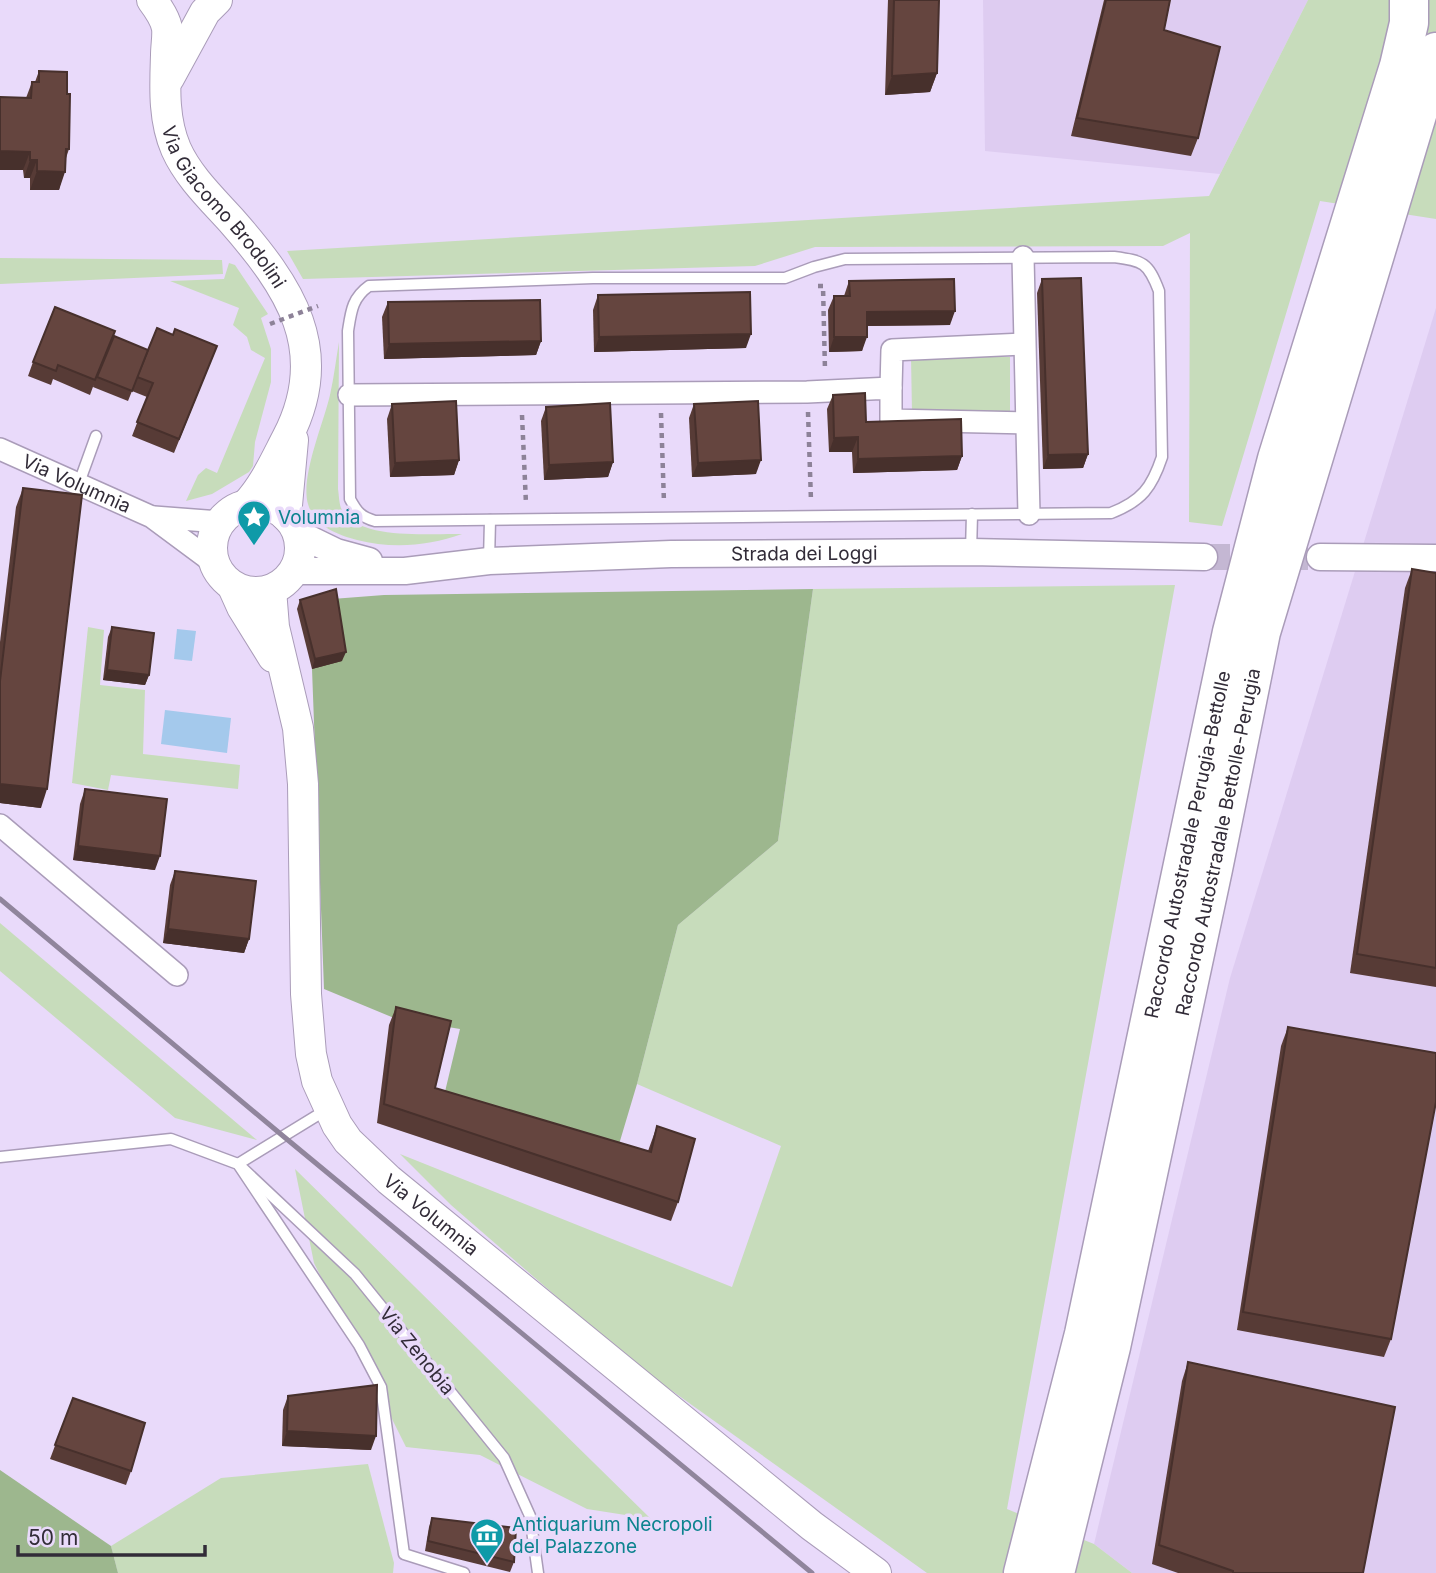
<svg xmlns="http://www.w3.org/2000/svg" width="1436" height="1573" viewBox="0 0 1436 1573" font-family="Inter,sans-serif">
	<rect width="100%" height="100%" fill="#e9dafa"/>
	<g fill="#deccf1">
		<path d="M983,0h325l-88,174 -235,-23z"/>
		<path d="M1436,308v1265h-304l-38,-29 136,-566z"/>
	</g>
	<g fill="#c7dcbb">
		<path d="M1308,0h128v219l-116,-18 -98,325 -33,-4 1,-289 -27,13 -348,1 -60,19 -452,13 -16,-28 922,-55z"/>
		<path d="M0,258l222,2 1,14 -223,10z"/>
		<path d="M229,263l6,2 33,49 -7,4 10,31v33l-16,60 -2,24 -4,6 -37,22 -26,7 12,-26 8,-7 11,5 48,-115 -14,-8 -4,-13 -14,-12 6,-17 -69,-27 54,-2z"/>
		<path d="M339,342l-1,147c1,6 1,16 4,21 18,31 88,23 120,24 -33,12 -70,15 -105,6 -19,-5 -43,-14 -49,-36 -8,-27 16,-82 22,-109 4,-18 6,-36 9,-53z"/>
		<path d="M911,357h99v57l-98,-1z"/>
		<path d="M1175,585l-168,924 87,35 38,29h-205l-294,-210 -182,-158 -51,-51 332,133 49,-141 -144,-62 41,-159 100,-84 35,-252z"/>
		<path d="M88,627l16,3 -4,55 45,5 -2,64 97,11 -2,24 -127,-14 -3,15 -36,-7z"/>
		<path d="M0,923l257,217 -82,-22 -175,-147z"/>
		<path d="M295,1169l356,350 -64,-10 -107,-54 -74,-8 -92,-184z"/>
		<path d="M368,1464l26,99 -1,10h-275l-7,-27 110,-68z"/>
	</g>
	<g fill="#9db78e">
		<path d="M813,589l-35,252 -100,84 -41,159 -20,67 -174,-51 17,-71 -66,-11 -70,-29 -12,-320 20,-70 52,-4z"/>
		<path d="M0,1470l111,76 7,27h-118z"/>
	</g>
	<g fill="#a4c9ec">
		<path d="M177,629l19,2 -4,30 -18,-2z"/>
		<path d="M165,710l66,8 -4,35 -66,-9z"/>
	</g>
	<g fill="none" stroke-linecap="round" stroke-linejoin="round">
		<path stroke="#c4b7d3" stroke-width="26" stroke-dasharray="26 13" stroke-linecap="butt" d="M1204,557h116"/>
		<g stroke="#aa9cb9" stroke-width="13">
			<g id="service">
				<path d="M1114,257c29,4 34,5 45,34l3,166c-10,30 -20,44 -51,56l-736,8c-14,-4 -18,-9 -25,-22l-2,-168c3,-19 4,-33 21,-45l224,-8h192l29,-11 31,-8z"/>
				<path d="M79,483l17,-47"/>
				<path d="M971,552l1,-38"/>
				<path d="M489,561l1,-41"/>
				<path d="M326,1110l-88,54 117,110 149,184 26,58 8,57"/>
				<path d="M0,1157l171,-18 67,25 121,181 22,42 23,167 60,19"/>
			</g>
		</g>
		<g stroke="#aa9cb9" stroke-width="24">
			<g id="minor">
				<path d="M1023,257l6,257"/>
				<path d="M891,388l1,-38 132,-6"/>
				<path d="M349,395l458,-3 84,-4v32l135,3"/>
				<path id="s1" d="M0,449l152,68 62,46"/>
				<path d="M154,517l66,5"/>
				<path d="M0,825l177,150"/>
			</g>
		</g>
		<g stroke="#aa9cb9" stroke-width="29">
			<g id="tertiary">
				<path d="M297,533l39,19 33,9"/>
				<path d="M1320,557l116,1"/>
				<path id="s2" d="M294,571h111l84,-10 182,-7 300,-2 233,5"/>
			</g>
		</g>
		<g stroke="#aa9cb9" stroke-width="32">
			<g id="secondary">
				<path id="s3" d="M152,0c6,8 13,18 15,28 1,8 -1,18 -1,27 -1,31 -3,64 10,94 12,27 35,49 55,71 58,66 102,130 56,218 -12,23 -23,48 -41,67"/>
				<path d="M169,78l36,-66 12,-12"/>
				<circle cx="256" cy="548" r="44"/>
				<path d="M286,516l7,-76"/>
				<path d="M233,587l9,20 31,50"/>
				<path id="s4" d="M271,590l3,37 24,101 5,56 3,210 5,60 6,27 20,44 11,16 41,39 423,346 64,47"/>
			</g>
		</g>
		<g stroke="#aa9cb9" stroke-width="41">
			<g id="motorway">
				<path id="s5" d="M1023,1573l61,-239 148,-702 45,-173 122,-393 10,-43v-23"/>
				<path id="s6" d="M1055,1573l56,-226 102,-478 48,-237 175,-580"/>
			</g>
		</g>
		<g stroke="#8d8298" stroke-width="4.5" stroke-dasharray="5 5" stroke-linecap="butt">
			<path d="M818,286h5l2,84"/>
			<path d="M808,412l3,89"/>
			<path d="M661,413l3,90"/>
			<path d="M522,415l4,89"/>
		</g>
		<use href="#service" stroke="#fff" stroke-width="10"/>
		<use href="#minor" stroke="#fff" stroke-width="21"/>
		<use href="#tertiary" stroke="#fff" stroke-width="26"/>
		<use href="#secondary" stroke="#fff" stroke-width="30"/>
		<use href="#motorway" stroke="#fff" stroke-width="38"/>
		<path stroke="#90859c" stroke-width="5" d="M0,899l283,237 529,437"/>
		<path stroke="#8d8298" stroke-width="4.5" stroke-dasharray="5 5" stroke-linecap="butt" d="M270,324l48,-18"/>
	</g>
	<g fill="#573b36">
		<path d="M888,0h51l-2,73 -7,19 -45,3z"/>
		<path d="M1104,0h66l-6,30 34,108 -7,18 -120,-20z"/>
		<path d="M39,71l28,23 2,55 -3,9 -7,32h-29v-12h-6l-1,-8h-23v-73l26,1 6,-16h3z"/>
		<path d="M1042,279l46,175 -5,14 -40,1 -6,-176z"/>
		<path d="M849,281l101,44 -83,1 -5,25 -33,1 -1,-42 6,-14h10z"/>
		<path d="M598,295l148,53 -152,4 -1,-42z"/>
		<path d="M388,302l153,39 -5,14 -152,4 -2,-42z"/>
		<path d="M173,335l44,11 -43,107 -42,-17 15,-39 -15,-6 -4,10 -35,-14 1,-3 -4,11 -37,-16 -2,6 -23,-9 5,-14 81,-26 34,14z"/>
		<path d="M833,395l33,27 96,34 -5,14 -104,3 -1,-21h-23l-2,-43z"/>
		<path d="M392,404l67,56 -5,15 -64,2 -3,-58z"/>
		<path d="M694,404l62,70 -64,3 -3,-59z"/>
		<path d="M546,407l67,55 -5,15 -64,3 -3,-59z"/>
		<path d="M23,488l18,320 -41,-5v-161l16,-135z"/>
		<path d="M1412,569l24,4v414l-86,-14 55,-385z"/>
		<path d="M300,600l42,61 -30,8 -15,-60z"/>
		<path d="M112,627l37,48 -4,10 -42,-5 5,-43z"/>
		<path d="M85,789l70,81 -82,-10 7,-56z"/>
		<path d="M175,871l74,68 -5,14 -81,-10 7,-58z"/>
		<path d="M396,1007l39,81 213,63 9,-25 21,76 -7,19 -294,-98 12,-98z"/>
		<path d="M1288,1027l103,312 -7,18 -147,-27 44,-284z"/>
		<path d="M1188,1362l175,211h-185l-26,-9 30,-183z"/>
		<path d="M288,1396l83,54 -89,-4 1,-36z"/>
		<path d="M73,1398l58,73 -5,14 -76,-26z"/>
		<path d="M432,1518l82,44 -4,10 -85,-21 4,-24z"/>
	</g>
	<g fill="#47302c">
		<path d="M937,73l-7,19 -45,3 7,-19z"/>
		<path d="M0,151l30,1 -7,18h-23z"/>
		<path d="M30,160h7l-7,18h-6z"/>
		<path d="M37,171l28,1 -6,18h-29z"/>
		<path d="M955,311l-5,14 -88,1 5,-14z"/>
		<path d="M751,334l-5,14 -152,4 5,-15z"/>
		<path d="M834,337h33l-5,14 -33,1z"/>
		<path d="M541,341l-5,14 -152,4 5,-15z"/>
		<path d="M858,437l-6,15h-23l5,-14z"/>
		<path d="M1088,454l-5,14 -40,1 5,-14z"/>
		<path d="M962,456l-5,14 -104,3 5,-14z"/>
		<path d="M459,460l-5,15 -64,2 5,-14z"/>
		<path d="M761,460l-5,14 -64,3 6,-14z"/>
		<path d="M613,462l-5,15 -64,3 5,-15z"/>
		<path d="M346,652l-4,9 -30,8 3,-10z"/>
		<path d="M107,670l42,5 -4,10 -42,-5z"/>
		<path d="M0,784l47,5 -6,19 -41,-5z"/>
		<path d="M78,846l82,10 -5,14 -82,-10z"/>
		<path d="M168,929l81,10 -5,14 -81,-10z"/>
		<path d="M287,1431l89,5 -5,14 -89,-4z"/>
	</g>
	<g fill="#65453f" stroke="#47302c" stroke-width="2">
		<path d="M894,0h45l-2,73 -45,3z"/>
		<path d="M1106,0h64l-6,30 56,17 -22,91 -121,-20z"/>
		<path d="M39,71l28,1v22h3l-1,55h-3l-1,23 -28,-1v-11h-7v-8l-30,-1v-54l31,1 1,-16h7z"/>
		<path d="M1081,278l7,176 -40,1 -6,-176z"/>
		<path d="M954,279l1,32 -88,1v25h-33v-41h16l-1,-15z"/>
		<path d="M750,292l1,42 -152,3 -1,-42z"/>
		<path d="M540,300l1,41 -152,3 -1,-42z"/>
		<path d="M55,307l60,24 -20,49 -37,-15 -2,6 -23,-9z"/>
		<path d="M157,328l16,7 2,-6 42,17 -38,93 -42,-17 16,-39 -16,-6z"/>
		<path d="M114,336l34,14 -16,41 -35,-14z"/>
		<path d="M865,393l1,29 95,-3 1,37 -104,3v-22l-24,1 -1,-43z"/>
		<path d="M456,401l3,59 -64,3 -3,-59z"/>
		<path d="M758,401l3,59 -63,3 -4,-59z"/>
		<path d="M610,403l3,59 -64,3 -3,-58z"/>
		<path d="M23,488l59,7 -35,294 -47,-5v-103z"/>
		<path d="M1412,569l24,4v395l-79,-14z"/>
		<path d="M336,589l10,63 -31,7 -15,-59z"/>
		<path d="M112,627l42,6 -5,42 -42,-5z"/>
		<path d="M85,789l82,10 -7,57 -82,-10z"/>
		<path d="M175,871l81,10 -7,58 -81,-10z"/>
		<path d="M396,1007l55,14 -16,67 216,64 6,-26 38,13 -17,63 -294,-98z"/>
		<path d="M1288,1027l148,26v49l-45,237 -148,-27z"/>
		<path d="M1188,1362l207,45 -32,166h-130v-2l-74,-26z"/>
		<path d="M377,1385l-1,51 -89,-5 1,-35z"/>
		<path d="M73,1398l72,25 -14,48 -76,-26z"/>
		<path d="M432,1518l84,10 -2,34 -86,-21z"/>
	</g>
	<defs>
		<g id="sight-pin" transform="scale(1.75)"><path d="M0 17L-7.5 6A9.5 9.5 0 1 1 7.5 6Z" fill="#0f9aa8" stroke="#e9dafa"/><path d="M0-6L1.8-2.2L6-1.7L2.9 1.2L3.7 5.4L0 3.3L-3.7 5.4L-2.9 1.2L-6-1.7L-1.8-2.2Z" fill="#fff"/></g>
		<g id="museum-pin" transform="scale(1.75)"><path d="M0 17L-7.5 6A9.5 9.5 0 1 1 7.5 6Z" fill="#0f9aa8" stroke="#e9dafa"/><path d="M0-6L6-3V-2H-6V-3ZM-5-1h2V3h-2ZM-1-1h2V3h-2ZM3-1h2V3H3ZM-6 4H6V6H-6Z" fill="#fff"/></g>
	</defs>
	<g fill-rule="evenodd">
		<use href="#sight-pin" x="254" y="517"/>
		<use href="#museum-pin" x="487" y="1535"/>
	</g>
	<g text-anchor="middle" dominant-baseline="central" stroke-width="7" stroke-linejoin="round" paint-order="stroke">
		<g font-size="19" fill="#322c38" stroke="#e9dafa">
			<text stroke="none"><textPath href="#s3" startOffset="229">Via Giacomo Brodolini</textPath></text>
			<text stroke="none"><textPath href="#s1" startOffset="84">Via Volumnia</textPath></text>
			<text stroke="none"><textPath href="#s2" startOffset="511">Strada dei Loggi</textPath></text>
			<text stroke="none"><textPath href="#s6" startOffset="749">Raccordo Autostradale Bettolle-Perugia</textPath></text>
			<text stroke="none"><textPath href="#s5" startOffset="747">Raccordo Autostradale Perugia-Bettolle</textPath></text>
			<text stroke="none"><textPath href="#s4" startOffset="674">Via Volumnia</textPath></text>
			<text transform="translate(417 1351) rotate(51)">Via Zenobia</text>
		</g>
		<g font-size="19" fill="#0d838f" stroke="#e9dafa" text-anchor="start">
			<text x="278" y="517">Volumnia</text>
			<text x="512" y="1524">Antiquarium Necropoli<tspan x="512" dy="22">del Palazzone</tspan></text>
		</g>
	</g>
	<path d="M18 1545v10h187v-10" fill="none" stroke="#322c38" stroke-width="3.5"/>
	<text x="28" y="1545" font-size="21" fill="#322c38" stroke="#e9dafa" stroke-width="5" paint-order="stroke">50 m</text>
</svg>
